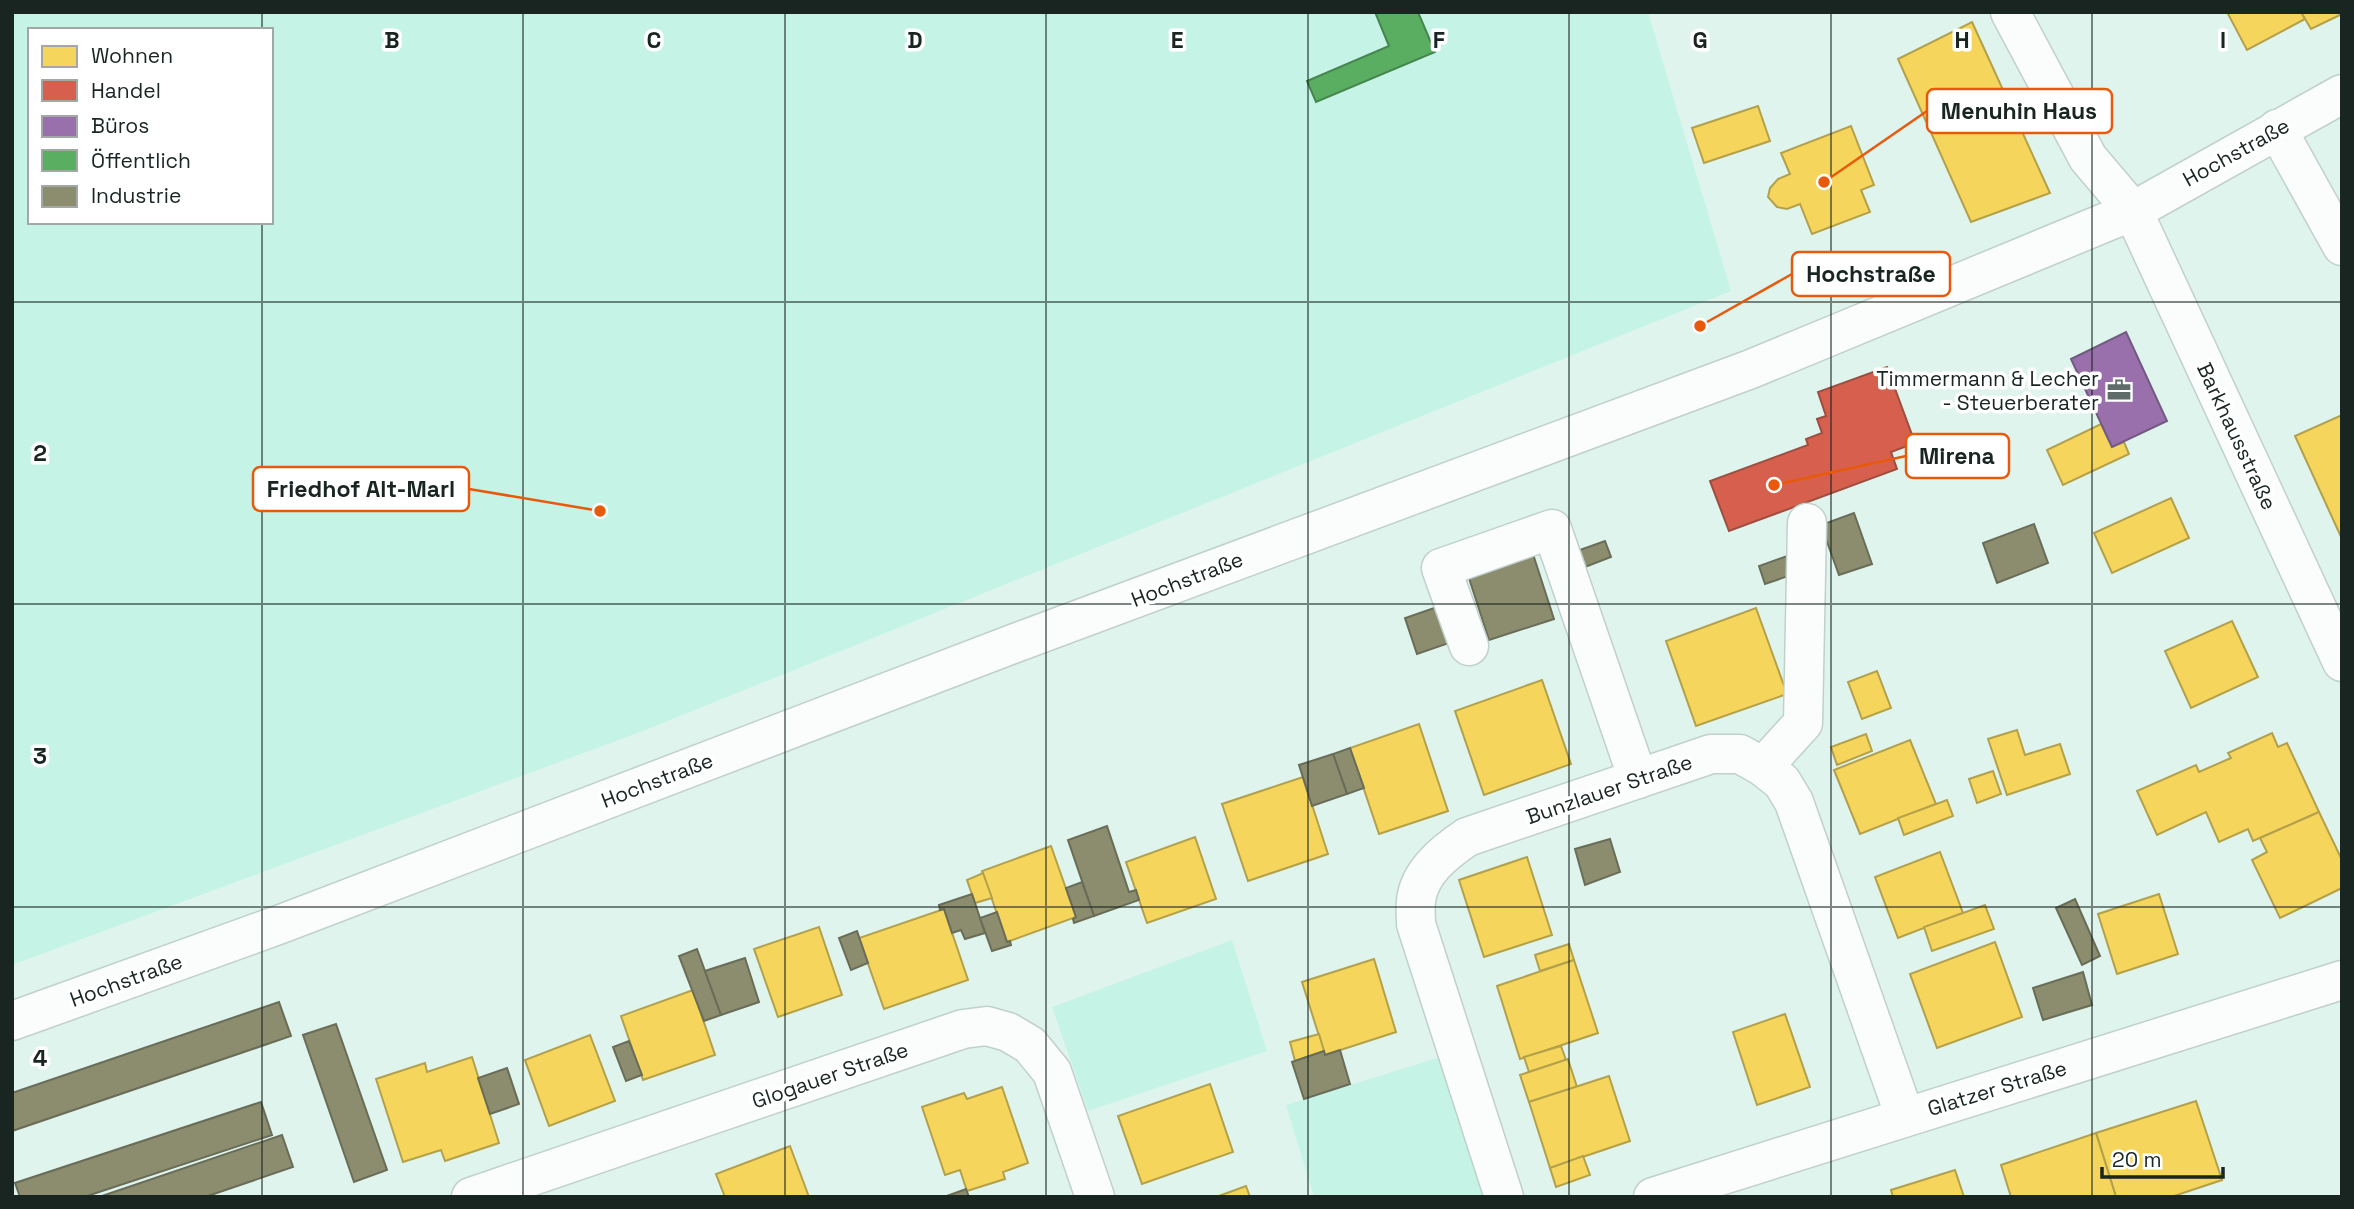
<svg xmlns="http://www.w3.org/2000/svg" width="2354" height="1209" viewBox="0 0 2354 1209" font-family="'Space Grotesk',sans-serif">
	<rect width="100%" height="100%" fill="#e0f4ee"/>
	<g fill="#c5f4e6" fill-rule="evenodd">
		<path d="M12,12h1636l83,279 -1088,440 -631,234zM30,30h241v192h-241z"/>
		<path d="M1232,940l35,111 -179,60 -36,-104z"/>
		<path d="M1440,1057l42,127 1,13h-169l-28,-92z"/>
	</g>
	<g fill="#f6d55c" stroke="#b3a04a" stroke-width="2">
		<path d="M2227,12h74l4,7 -58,31z"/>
		<path d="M2301,12h41v2l-31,15z"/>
		<path d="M1972,22l78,171 -79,29 -73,-163z"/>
		<path d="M1758,106l12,35 -66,22 -12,-35z"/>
		<path d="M1851,126l23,59 -13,5 9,22 -58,22 -12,-30 -13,5 -10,-2 -9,-10 2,-9 8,-9 12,-5 -9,-21z"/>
		<path d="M2342,415v124l-47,-103z"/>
		<path d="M2101,424l11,23 12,-5 5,12 -66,31 -16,-35z"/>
		<path d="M2171,498l18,40 -77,35 -18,-40z"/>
		<path d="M1756,608l31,86 -91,32 -30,-85z"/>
		<path d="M2232,621l26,56 -67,31 -26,-57z"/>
		<path d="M1877,671l14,37 -29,11 -14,-37z"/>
		<path d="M1542,680l29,84 -87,31 -29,-84z"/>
		<path d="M1419,724l29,87 -69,23 -29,-86z"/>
		<path d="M2017,730l8,25 35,-11 10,30 -63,21 -19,-56z"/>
		<path d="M2272,733l6,14 9,-4 32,69 -66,29 -5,-12 -29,13 -13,-30 -49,23 -20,-44 59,-26 3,7 32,-14 -3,-5z"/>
		<path d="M1866,734l6,17 -35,14 -6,-18z"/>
		<path d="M1910,740l26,64 -76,30 -26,-64z"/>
		<path d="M1993,771l8,23 -24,9 -8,-24z"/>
		<path d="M1303,777l25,77 -80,27 -26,-77z"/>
		<path d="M1947,800l6,16 -49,19 -6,-17z"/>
		<path d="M2319,812l23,48v28l-62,30 -28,-58 15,-8 -7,-14z"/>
		<path d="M1195,837l21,62 -69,24 -21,-61z"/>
		<path d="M1051,846l25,71 -69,25 -25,-71z"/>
		<path d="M1940,852l23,61 -65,25 -23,-61z"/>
		<path d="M1527,857l25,78 -68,22 -25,-77z"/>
		<path d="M983,873l9,25 -17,5 -8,-23z"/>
		<path d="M2159,894l19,60 -61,20 -19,-60z"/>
		<path d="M1985,905l9,24 -62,22 -8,-24z"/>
		<path d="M944,909l24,71 -84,29 -25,-71z"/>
		<path d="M819,927l23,68 -64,22 -24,-68z"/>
		<path d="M1995,942l27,75 -85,31 -27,-74z"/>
		<path d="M1569,944l5,16 -34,11 -5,-16z"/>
		<path d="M1374,959l22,73 -71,23 -23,-73z"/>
		<path d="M1574,960l24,73 -78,26 -23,-73z"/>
		<path d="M693,990l22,65 -72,25 -22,-64z"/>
		<path d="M1785,1014l25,73 -53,18 -24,-73z"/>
		<path d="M1319,1034l5,17 -29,10 -5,-19z"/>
		<path d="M590,1035l25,66 -66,25 -24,-66z"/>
		<path d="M1561,1046l5,14 -37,12 -5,-15z"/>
		<path d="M472,1057l27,86 -54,18 -4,-11 -38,12 -27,-83 49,-16 2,9z"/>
		<path d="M1568,1059l9,28 -48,15 -9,-27z"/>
		<path d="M1609,1076l21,65 -80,27 -21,-66z"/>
		<path d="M1210,1084l23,68 -91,32 -24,-68z"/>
		<path d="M1002,1087l26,76 -25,9 2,7 -38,12 -7,-21 -15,5 -23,-68 42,-14 3,6z"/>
		<path d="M2196,1101l26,79 -51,17h-55l-20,-64z"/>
		<path d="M2096,1133l20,64h-105l-10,-32z"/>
		<path d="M790,1146l19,51h-84l-9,-23z"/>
		<path d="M1583,1156l7,19 -34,12 -6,-19z"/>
		<path d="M1955,1170l9,27h-71l-2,-7z"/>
		<path d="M1246,1186l4,11h-34z"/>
	</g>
	<path fill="#d6604d" stroke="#9d4e40" stroke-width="2" d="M1887,367l28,76 -24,9 6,17 -168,62 -19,-50 98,-36 -2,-6 16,-6 -5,-14 9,-3 -8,-24z"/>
	<path fill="#9970ab" stroke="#725a82" stroke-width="2" d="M2126,332l41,89 -55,26 -41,-88z"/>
	<path fill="#5aae61" stroke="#46854e" stroke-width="2" d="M1375,12h43l17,40 -119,50 -9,-21 82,-35z"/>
	<g fill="#8c8c6e" stroke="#696d57" stroke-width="2">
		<path d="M1854,513l18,51 -33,11 -18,-50z"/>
		<path d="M2034,524l14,39 -51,20 -14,-40z"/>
		<path d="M1605,541l6,16 -31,12 -6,-17z"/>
		<path d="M1532,551l22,68 -65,21 -22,-68z"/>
		<path d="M1790,555l7,18 -32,11 -6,-18z"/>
		<path d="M1437,607l12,36 -32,11 -12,-36z"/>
		<path d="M1350,748l14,40 -17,6 -14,-40z"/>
		<path d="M1333,754l14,40 -35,12 -13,-41z"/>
		<path d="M1107,826l22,66 7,-2 3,10 -45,16 -26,-76z"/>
		<path d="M1610,839l10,33 -35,13 -10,-36z"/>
		<path d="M1082,882l12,34 -20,7 -1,-4 3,-2 -10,-29z"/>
		<path d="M972,894l13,39 -20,6 -4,-9 -9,3 -8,-24 -4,1 -1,-5z"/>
		<path d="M2075,899l25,57 -18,9 -26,-57z"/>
		<path d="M997,912l10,30 3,-1 1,4 -19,6 -12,-33z"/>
		<path d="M857,931l11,32 -17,7 -12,-32z"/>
		<path d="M697,949l24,66 -17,6 -25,-65z"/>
		<path d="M745,958l14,44 -38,13 -16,-44z"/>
		<path d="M2083,972l9,33 -49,15 -10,-32z"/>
		<path d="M279,1002l12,34 -279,95v-38z"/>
		<path d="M336,1024l51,146 -33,12 -51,-147z"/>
		<path d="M629,1041l13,34 -16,6 -13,-34z"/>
		<path d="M1340,1050l10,34 -46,15 -12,-37 32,-11 1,4z"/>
		<path d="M507,1068l12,36 -29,10 -12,-36z"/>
		<path d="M261,1102l11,33 -188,62h-64l-5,-14z"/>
		<path d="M282,1135l11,32 -88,30h-106z"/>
		<path d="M966,1189l3,8h-25z"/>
	</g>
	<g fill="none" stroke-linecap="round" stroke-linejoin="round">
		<g stroke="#c0d0cb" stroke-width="41">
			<g id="minor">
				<path d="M2010,12l78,146 45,53"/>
				<path d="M2277,129l65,117"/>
				<path d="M1469,646l-28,-78 111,-39 86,250"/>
				<path d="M1763,767l40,-44 4,-200"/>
				<path d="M471,1197l492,-168 24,-3 21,6 22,13 22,27 43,125"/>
				<path d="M1504,1197l-88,-273c0,-7 -1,-15 0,-23 3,-29 29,-49 51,-64l244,-83h29l23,13 19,15 12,20 111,315"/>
				<path d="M1653,1197l689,-217"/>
			</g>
		</g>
		<g stroke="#c0d0cb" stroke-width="41">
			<g id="major">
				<path d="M2133,211l209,451"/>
				<path d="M12,1021l269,-97 737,-282 733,-273 382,-158 209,-117"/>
			</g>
		</g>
		<use href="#minor" stroke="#fafdfc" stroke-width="38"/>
		<use href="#major" stroke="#fafdfc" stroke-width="38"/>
	</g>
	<path fill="none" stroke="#182521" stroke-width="2" stroke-opacity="0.55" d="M262,12v18M523,12v1185M785,12v1185M1046,12v1185M1308,12v1185M1569,12v1185M1831,12v1185M2092,12v1185M262,222v975M12,302h2330M12,604h2330M12,907h2330"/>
	<defs>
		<g id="office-bare" transform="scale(1.89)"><path d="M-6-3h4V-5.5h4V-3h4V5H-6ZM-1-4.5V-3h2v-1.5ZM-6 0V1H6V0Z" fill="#5e6d69" stroke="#fff" stroke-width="2.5" paint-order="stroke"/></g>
	</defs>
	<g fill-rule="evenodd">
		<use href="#office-bare" x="2119" y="390"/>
	</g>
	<g text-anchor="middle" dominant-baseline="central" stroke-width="7" stroke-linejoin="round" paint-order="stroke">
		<g font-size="21" fill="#182521" stroke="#fff">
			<text transform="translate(2236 152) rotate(-29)">Hochstraße</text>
			<text transform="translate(2237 436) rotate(65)">Barkhausstraße</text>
			<text transform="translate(1187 579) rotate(-21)">Hochstraße</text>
			<text transform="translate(657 780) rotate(-21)">Hochstraße</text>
			<text transform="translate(1609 789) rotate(-19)">Bunzlauer Straße</text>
			<text transform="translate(126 980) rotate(-20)">Hochstraße</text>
			<text transform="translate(830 1075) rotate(-19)">Glogauer Straße</text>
			<text transform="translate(1997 1088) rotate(-17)">Glatzer Straße</text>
		</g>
		<g font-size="21" fill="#182521" stroke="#fff" text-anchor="end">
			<text x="2099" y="378">Timmermann &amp; Lecher<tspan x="2099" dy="24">- Steuerberater</tspan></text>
		</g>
	</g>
	<g font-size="23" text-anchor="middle" font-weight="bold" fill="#182521" stroke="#fff" stroke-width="7" stroke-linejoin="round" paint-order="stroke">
		<text x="392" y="48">B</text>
		<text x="654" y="48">C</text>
		<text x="915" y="48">D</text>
		<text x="1177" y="48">E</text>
		<text x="1439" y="48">F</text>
		<text x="1700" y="48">G</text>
		<text x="1962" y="48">H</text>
		<text x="2223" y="48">I</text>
		<text x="40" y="461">2</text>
		<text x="40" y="764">3</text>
		<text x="40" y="1066">4</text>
	</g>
	<path fill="none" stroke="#e8590c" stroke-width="2.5" d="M1824 182L1927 111M1700 326L1792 274M1774 485L1906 456M600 511L469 489"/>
	<g fill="#e8590c" stroke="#fff" stroke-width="2.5">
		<circle cx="1824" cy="182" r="7"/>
		<circle cx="1700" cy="326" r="7"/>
		<circle cx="1774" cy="485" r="7"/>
		<circle cx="600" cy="511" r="7"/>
	</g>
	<g fill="#fff" stroke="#e8590c" stroke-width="2.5">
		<rect x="1927" y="89" width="185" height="44" rx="7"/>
		<rect x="1792" y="252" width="158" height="44" rx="7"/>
		<rect x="1906" y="434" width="103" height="44" rx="7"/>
		<rect x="253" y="467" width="216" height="44" rx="7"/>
	</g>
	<g font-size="23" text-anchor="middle" font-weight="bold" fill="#182521">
		<text x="2019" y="119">Menuhin Haus</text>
		<text x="1871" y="282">Hochstraße</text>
		<text x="1957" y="464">Mirena</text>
		<text x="361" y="497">Friedhof Alt-Marl</text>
	</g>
	<rect width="2354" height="1209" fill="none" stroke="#182521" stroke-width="28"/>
	<rect x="28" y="28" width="245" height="196" fill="#ffffff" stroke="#a3a8a6" stroke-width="2"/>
	<rect x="42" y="46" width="35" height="21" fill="#f6d55c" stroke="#a3a8a6" stroke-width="2"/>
	<text x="91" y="63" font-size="21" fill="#182521">Wohnen</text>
	<rect x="42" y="80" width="35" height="21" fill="#d6604d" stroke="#a3a8a6" stroke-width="2"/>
	<text x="91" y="98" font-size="21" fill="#182521">Handel</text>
	<rect x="42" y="116" width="35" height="21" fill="#9970ab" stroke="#a3a8a6" stroke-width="2"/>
	<text x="91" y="133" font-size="21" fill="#182521">Büros</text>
	<rect x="42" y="150" width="35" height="21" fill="#5aae61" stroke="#a3a8a6" stroke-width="2"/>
	<text x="91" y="168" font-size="21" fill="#182521">Öffentlich</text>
	<rect x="42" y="186" width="35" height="21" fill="#8c8c6e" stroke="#a3a8a6" stroke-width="2"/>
	<text x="91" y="203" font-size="21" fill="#182521">Industrie</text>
	<path d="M2102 1167v10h121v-10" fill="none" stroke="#182521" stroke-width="3.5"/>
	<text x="2112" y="1167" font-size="21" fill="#182521" stroke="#ffffff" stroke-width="5" paint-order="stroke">20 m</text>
</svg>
